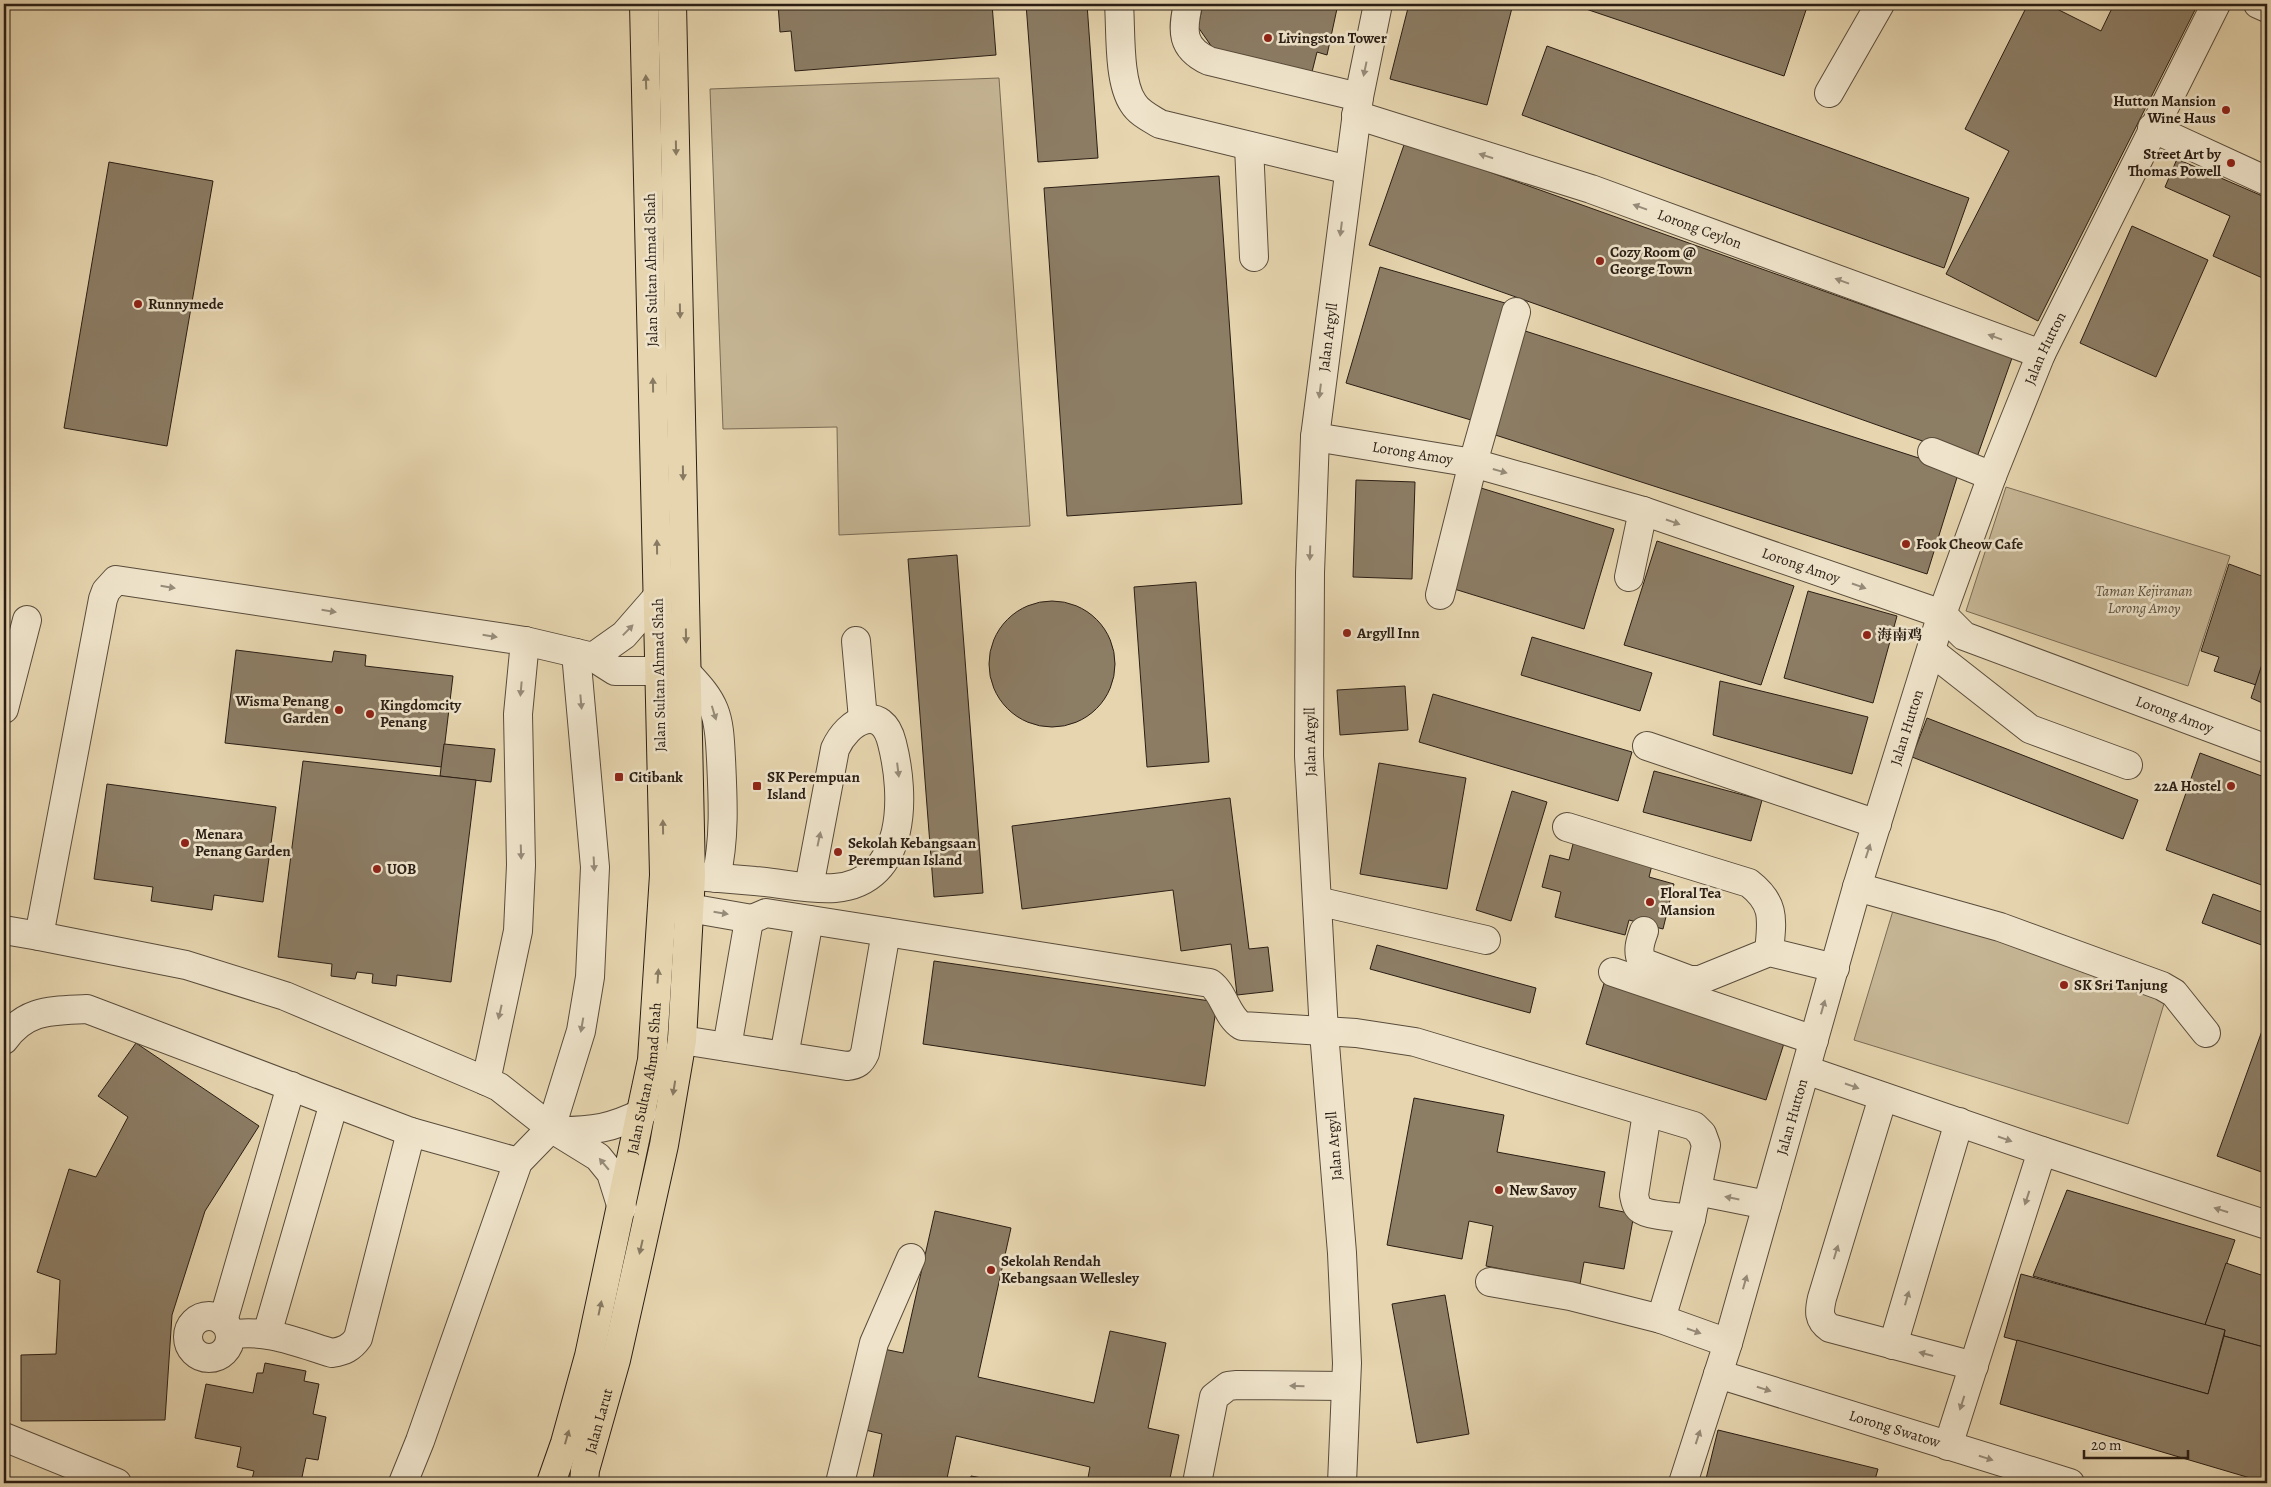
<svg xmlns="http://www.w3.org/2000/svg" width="2271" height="1487" viewBox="0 0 2271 1487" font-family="Alegreya,'Noto Serif SC',serif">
	<rect width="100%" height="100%" fill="#e6d5af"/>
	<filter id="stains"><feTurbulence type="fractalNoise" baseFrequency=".004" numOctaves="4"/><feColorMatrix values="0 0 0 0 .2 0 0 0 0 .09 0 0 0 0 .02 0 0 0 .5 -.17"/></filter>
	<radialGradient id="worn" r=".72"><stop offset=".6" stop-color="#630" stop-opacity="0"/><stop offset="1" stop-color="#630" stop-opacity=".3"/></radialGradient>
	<g fill="#c6b695" stroke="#786a54">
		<path d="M999,78l31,448 -191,9 -2,-108 -114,2 -13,-340z"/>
		<path d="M2006,487l224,69 -42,130 -222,-75z"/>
		<path d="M1895,904l274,83 -41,137 -274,-84z"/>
	</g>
	<g fill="#8c7d65" stroke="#2a1e14">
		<path d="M778,4h214l4,51 -201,16 -4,-40 -11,1z"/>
		<path d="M1026,4h61l11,154 -60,4z"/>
		<path d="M1203,4h135l-11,51 -10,-3 -5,20 -98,-22 -16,-23z"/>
		<path d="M1409,4h104l-26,101 -97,-26z"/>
		<path d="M1578,4h230l-24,72 -207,-70z"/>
		<path d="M2028,4h19l54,27 13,-27h84l-160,317 -92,-47 63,-123 -44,-22z"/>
		<path d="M1547,46l422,152 -25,70 -422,-153z"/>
		<path d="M1405,142l607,216 -36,102 -607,-215z"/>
		<path d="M2177,159l90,39v82l-54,-24 17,-40 -65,-29z"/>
		<path d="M109,162l104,19 -46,265 -103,-18z"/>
		<path d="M1219,176l23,328 -175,12 -23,-328z"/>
		<path d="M2132,226l76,34 -52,117 -76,-34z"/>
		<path d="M1380,267l125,36 -34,117 -125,-37z"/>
		<path d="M1519,329l440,142 -32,103 -441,-142z"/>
		<path d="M1356,480l59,2 -3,97 -59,-2z"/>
		<path d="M1481,488l133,41 -30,100 -133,-41z"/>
		<path d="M1657,541l137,45 -33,99 -137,-40z"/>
		<path d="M957,555l26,338 -49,4 -26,-338z"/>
		<path d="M2229,564l38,14v71l-11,36 -42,-14 5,-14 -18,-6z"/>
		<path d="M1196,582l13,180 -62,5 -13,-180z"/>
		<path d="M1808,591l89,25 -24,87 -89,-25z"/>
		<circle cx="1052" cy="664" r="63"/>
		<path d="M1532,637l120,36 -12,38 -119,-36z"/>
		<path d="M2267,649v56l-16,-7z"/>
		<path d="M236,650l96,12 2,-11 32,4 -1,11 88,10 -11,91 -217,-24z"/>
		<path d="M1720,681l148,36 -16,57 -139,-39z"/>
		<path d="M1405,686l3,44 -68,5 -3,-45z"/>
		<path d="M1433,694l199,58 -14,49 -199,-59z"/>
		<path d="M1927,718l211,82 -15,39 -211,-82z"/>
		<path d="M444,744l51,5 -4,33 -51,-6z"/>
		<path d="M2200,753l67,25v109l-101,-37z"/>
		<path d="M303,761l173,19 -25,202 -54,-7 -1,11 -24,-3 1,-9 -16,-2 -2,7 -24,-3 1,-12 -54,-7z"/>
		<path d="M1379,763l87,15 -19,111 -87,-15z"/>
		<path d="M1654,771l108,29 -11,41 -108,-29z"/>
		<path d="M107,784l169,23 -13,95 -49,-7 -2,15 -61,-9 2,-14 -59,-8z"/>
		<path d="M1512,791l35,11 -36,119 -35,-11z"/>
		<path d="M1230,798l19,151 19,-2 5,44 -36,4 -6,-51 -50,7 -8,-61 -151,19 -10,-83z"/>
		<path d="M1575,836l79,21 -5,20 25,7 -11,45 -34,-9 -4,15 -70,-18 6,-25 -19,-5 8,-32 19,5z"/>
		<path d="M2213,894l54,20v33l-65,-24z"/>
		<path d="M1377,945l159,43 -6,25 -160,-44z"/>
		<path d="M934,961l283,41 -12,84 -282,-42z"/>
		<path d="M1605,980l181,57 -20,63 -180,-56z"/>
		<path d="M2267,1017v157l-50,-18z"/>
		<path d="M136,1043l123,83 -54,85 -33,104 -7,105 -144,1v-66l35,-1 4,-74 -23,-8 32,-103 27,8 32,-60 -30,-21z"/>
		<path d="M1414,1098l90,17 -7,37 108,20 -6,35 35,7 -10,55 -40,-7 -4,22 -94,-18 7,-40 -24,-5 -7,38 -75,-14z"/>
		<path d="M2067,1190l168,50 -30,85 -172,-49z"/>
		<path d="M935,1211l76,17 -33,149 116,26 16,-72 56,12 -18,85 31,7 -10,48 -30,-4 -1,4h-51l3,-16 -134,-31 -10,47h-74l10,-49 -25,-6 17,-81 29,6z"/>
		<path d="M2226,1263l41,14v71l-43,-12 1,-6 -20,-5z"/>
		<path d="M2021,1274l204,56 -17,64 -204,-57z"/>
		<path d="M1445,1295l24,139 -52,9 -25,-139z"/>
		<path d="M2224,1336l43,12v135l-267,-79 17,-64 191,54z"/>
		<path d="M265,1363l41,8 -2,10 15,3 -6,30 13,3 -8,43 -12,-2 -5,24 -15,-3 -1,4h-34l3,-12 -17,-4 4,-20 -46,-9 11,-54 47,9 4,-20h6z"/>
		<path d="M1718,1430l160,39 -4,14h-169z"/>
		<path d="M971,1476l40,7h-41z"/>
	</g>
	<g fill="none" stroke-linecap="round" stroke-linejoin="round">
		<g stroke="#594c3b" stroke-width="30">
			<g id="minor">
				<path d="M1119,4c2,26 -1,77 14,99 6,10 17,15 27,21l189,46"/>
				<path d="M1188,4c-6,27 -7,44 21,57l150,36"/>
				<path d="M2258,4l9,4"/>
				<path d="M1829,93l51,-89"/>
				<path id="s1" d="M1356,115l235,74 450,165"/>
				<path d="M2152,128l115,53"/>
				<path d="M1249,146l5,111"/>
				<path id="s2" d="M1315,437l158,26 170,48 299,103 22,22 303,113"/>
				<path d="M1932,452l60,24"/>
				<path d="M1629,577l14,-66"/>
				<path d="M1440,595l33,-132 43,-151"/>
				<path d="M856,641l7,78"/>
				<path d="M1932,652l98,77 98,36"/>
				<path d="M593,657l31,-22 34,-39"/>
				<path d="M687,673c10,11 21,22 27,37 6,15 6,33 7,49 2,41 4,80 -5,119"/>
				<path d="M4,709l23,-89"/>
				<path d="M1647,746l230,78"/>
				<path d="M1567,827l182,56c27,21 23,37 20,69"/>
				<path d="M668,875c29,1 58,3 87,6 26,2 54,9 80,7 73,-6 70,-94 57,-145 -10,-41 -44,-23 -57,6l-26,138"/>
				<path d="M1857,887l143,40 162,59 12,7 32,40"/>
				<path d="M1317,901l169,39"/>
				<path d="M689,908l63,11"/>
				<path d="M4,930l35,6"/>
				<path d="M1644,931c-4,11 -7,20 -2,31l48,18h10l69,-28 66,16"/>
				<path d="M1613,972l201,68"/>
				<path d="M4,1040c22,-31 47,-29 83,-31l324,123 107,30"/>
				<path d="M682,1040l102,16 25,-136"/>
				<path d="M727,1047l21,-121 4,-7 14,-6 444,70c15,11 16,33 32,43l114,7 59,9 279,84 8,8 4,11 -15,74 -30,100 -91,-23 -80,-14"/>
				<path d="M784,1056l63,10c10,-1 14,-4 18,-13l21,-121"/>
				<path d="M1806,1070l236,81 225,74"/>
				<path d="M486,1081l32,-150 3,-66 -3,-151 7,-73"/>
				<path d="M1883,1097l-61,201c-3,13 -4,22 8,30l144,38"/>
				<path d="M1647,1113l-13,82c1,5 2,11 6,14 8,7 40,8 51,10"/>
				<path d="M560,1131c33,0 52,-3 82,-18"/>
				<path d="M1697,1191l70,14"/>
				<path d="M622,1208l-11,-35 -13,-16 -47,-29 -52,-41 -13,-6 -201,-85 -99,-31 -147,-29 64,-337 3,-8 10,-11 409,61 68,16 22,14h44"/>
				<circle cx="209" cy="1337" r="21"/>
				<path d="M1661,1319l67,24"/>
				<path d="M223,1321l68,-235"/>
				<path d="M267,1334l67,-231"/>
				<path d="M230,1335c34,-7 69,8 102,18 12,-2 19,-5 26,-15l53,-206"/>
				<path d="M1893,1345l66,-223"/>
				<path id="s3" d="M1718,1374l352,109"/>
				<path d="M4,1437l113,46"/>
				<path d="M1948,1446l94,-295"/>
				<path d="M403,1483l17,-42 98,-279 33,-34 30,-97 9,-54 5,-110 -19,-214"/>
				<path d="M840,1483l34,-140 37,-85"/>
				<path d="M1197,1483l17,-86 14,-11 9,-1 109,1"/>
				<path id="s4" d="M1342,1483l5,-120 -5,-110 -18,-221 -15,-276 1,-183 5,-136 44,-340 19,-93"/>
				<path id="s5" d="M1683,1483l45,-140 129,-456 85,-273 50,-138 49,-122 175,-350"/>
			</g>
		</g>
		<g stroke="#2a1e14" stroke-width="30">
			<g id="major">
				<path id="s6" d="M551,1483l14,-40 24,-87 63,-296 12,-185 -20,-871"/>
				<path id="s7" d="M584,1483l1,-13 31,-110 24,-107 24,-108 18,-105 9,-164 -19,-872"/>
			</g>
		</g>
		<use href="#minor" stroke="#efe4cb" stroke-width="28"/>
		<use href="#major" stroke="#e6d5af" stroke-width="28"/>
	</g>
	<defs><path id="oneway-solid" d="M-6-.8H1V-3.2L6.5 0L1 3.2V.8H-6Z" transform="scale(1.25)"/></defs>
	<g fill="#968b79">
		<use href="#oneway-solid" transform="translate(1365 69) rotate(102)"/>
		<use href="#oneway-solid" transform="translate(1486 156) rotate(-162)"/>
		<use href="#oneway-solid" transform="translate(1640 207) rotate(-160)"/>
		<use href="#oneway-solid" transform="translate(1341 229) rotate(97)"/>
		<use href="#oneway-solid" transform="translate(1842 281) rotate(-160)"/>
		<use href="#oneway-solid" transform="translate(1995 337) rotate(-160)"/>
		<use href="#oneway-solid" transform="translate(1320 391) rotate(97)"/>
		<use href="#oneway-solid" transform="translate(1500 471) rotate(16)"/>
		<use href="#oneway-solid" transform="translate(1673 522) rotate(19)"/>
		<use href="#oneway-solid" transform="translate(1310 553) rotate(92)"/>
		<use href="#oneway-solid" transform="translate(1859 586) rotate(19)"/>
		<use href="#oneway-solid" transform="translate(168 587) rotate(9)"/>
		<use href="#oneway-solid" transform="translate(329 611) rotate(9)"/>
		<use href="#oneway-solid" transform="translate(628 630) rotate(-46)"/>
		<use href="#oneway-solid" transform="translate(490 636) rotate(9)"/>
		<use href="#oneway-solid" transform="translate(521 689) rotate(95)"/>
		<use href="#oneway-solid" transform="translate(581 702) rotate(85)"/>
		<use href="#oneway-solid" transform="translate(714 713) rotate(73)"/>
		<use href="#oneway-solid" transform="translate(898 770) rotate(83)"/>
		<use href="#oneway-solid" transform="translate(819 839) rotate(-78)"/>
		<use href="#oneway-solid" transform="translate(1868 851) rotate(-72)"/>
		<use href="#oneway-solid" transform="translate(521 852) rotate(88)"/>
		<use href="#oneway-solid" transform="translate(594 864) rotate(87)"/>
		<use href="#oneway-solid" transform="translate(721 913) rotate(9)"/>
		<use href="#oneway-solid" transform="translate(1823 1007) rotate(-74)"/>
		<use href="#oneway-solid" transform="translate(500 1012) rotate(103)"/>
		<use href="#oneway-solid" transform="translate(582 1025) rotate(100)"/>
		<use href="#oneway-solid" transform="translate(1852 1086) rotate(19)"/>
		<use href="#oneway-solid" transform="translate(2005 1139) rotate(19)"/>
		<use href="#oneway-solid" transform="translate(604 1164) rotate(-130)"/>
		<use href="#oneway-solid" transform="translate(1732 1198) rotate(-169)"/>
		<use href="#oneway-solid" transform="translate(2027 1198) rotate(108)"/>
		<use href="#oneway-solid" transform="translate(2221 1210) rotate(-162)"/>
		<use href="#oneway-solid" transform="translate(1836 1252) rotate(-73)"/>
		<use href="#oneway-solid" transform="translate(1745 1282) rotate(-74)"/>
		<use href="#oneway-solid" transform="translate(1907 1298) rotate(-74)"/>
		<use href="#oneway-solid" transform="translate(1694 1331) rotate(19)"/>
		<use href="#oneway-solid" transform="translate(1926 1354) rotate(-165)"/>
		<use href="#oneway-solid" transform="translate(1297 1386) rotate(-179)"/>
		<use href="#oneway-solid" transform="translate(1764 1389) rotate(17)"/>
		<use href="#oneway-solid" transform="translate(1962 1403) rotate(108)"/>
		<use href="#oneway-solid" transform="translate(1698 1437) rotate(-72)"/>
		<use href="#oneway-solid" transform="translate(1986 1458) rotate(17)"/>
	</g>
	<g fill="#887a62">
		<use href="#oneway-solid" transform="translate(646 82) rotate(-92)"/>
		<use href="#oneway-solid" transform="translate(676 148) rotate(89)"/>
		<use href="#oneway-solid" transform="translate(680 311) rotate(89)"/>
		<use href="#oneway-solid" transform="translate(653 385) rotate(-91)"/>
		<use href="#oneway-solid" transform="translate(683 473) rotate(89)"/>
		<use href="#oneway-solid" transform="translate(657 547) rotate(-91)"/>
		<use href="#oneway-solid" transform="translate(686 636) rotate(89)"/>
		<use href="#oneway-solid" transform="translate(663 827) rotate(-91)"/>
		<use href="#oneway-solid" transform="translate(658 976) rotate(-86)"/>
		<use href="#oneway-solid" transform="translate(674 1088) rotate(99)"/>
		<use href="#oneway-solid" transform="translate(641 1247) rotate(103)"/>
		<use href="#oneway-solid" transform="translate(600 1308) rotate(-78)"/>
		<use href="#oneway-solid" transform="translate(567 1437) rotate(-74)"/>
	</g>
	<g fill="#8f2418" stroke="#efe4cb" stroke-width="2">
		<circle cx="1268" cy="38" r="5"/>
		<circle cx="2226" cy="110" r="5"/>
		<circle cx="2231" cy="163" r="5"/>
		<circle cx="1600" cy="261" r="5"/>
		<circle cx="138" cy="304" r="5"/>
		<circle cx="1906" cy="544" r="5"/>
		<circle cx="1347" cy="633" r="5"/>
		<circle cx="1867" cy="635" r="5"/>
		<circle cx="339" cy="710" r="5"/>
		<circle cx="370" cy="714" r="5"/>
		<rect x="614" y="772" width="10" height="10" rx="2.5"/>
		<rect x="752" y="781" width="10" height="10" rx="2.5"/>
		<circle cx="2231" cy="786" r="5"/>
		<circle cx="185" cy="843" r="5"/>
		<circle cx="838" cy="852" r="5"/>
		<circle cx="377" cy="869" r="5"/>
		<circle cx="1650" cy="902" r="5"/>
		<circle cx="2064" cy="985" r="5"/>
		<circle cx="1499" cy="1190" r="5"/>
		<circle cx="991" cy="1270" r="5"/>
	</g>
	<g text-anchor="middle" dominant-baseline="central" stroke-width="5" stroke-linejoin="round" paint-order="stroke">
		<g font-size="15" font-weight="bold" fill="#2a1e14" stroke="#efe4cb" text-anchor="start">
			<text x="1278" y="38">Livingston Tower</text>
			<text x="2216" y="101" text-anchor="end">Hutton Mansion<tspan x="2216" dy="17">Wine Haus</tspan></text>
			<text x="2221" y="154" text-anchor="end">Street Art by<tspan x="2221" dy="17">Thomas Powell</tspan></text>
			<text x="1610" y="252">Cozy Room @<tspan x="1610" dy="17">George Town</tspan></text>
			<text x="148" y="304">Runnymede</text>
			<text x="1916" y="544">Fook Cheow Cafe</text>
			<text x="1357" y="633">Argyll Inn</text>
			<text x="1877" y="635">海南鸡</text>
			<text x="329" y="701" text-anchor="end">Wisma Penang<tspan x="329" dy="17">Garden</tspan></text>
			<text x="380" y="705">Kingdomcity<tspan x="380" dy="17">Penang</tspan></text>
			<text x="629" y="777">Citibank</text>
			<text x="767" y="777">SK Perempuan<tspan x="767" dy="17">Island</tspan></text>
			<text x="2221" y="786" text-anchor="end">22A Hostel</text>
			<text x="195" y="834">Menara<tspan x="195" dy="17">Penang Garden</tspan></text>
			<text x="848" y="843">Sekolah Kebangsaan<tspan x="848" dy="17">Perempuan Island</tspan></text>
			<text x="387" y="869">UOB</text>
			<text x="1660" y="893">Floral Tea<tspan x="1660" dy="17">Mansion</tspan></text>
			<text x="2074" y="985">SK Sri Tanjung</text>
			<text x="1509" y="1190">New Savoy</text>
			<text x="1001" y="1261">Sekolah Rendah<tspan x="1001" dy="17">Kebangsaan Wellesley</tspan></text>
		</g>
		<g font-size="15" fill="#2a1e14" stroke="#efe4cb">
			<text stroke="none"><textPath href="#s1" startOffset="362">Lorong Ceylon</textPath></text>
			<text transform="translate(651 270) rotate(-91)">Jalan Sultan Ahmad Shah</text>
			<text stroke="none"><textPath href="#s4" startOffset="1148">Jalan Argyll</textPath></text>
			<text stroke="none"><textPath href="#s5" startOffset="1192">Jalan Hutton</textPath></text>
			<text stroke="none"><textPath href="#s2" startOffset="99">Lorong Amoy</textPath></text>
			<text stroke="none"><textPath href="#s2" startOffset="504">Lorong Amoy</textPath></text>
			<text transform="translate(659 675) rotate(-91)">Jalan Sultan Ahmad Shah</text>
			<text stroke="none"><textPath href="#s2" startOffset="909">Lorong Amoy</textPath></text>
			<text stroke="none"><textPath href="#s5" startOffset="788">Jalan Hutton</textPath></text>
			<text transform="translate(1310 742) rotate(-91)">Jalan Argyll</text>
			<text stroke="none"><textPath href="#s6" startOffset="416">Jalan Sultan Ahmad Shah</textPath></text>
			<text stroke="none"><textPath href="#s5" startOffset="382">Jalan Hutton</textPath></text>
			<text transform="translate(1334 1146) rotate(-95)">Jalan Argyll</text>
			<text stroke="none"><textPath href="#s7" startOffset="64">Jalan Larut</textPath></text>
			<text stroke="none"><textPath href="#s3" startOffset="185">Lorong Swatow</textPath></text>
		</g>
		<g font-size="15" font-style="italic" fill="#594c3b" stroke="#efe4cb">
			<text x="2144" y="591">Taman Kejiranan<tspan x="2144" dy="17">Lorong Amoy</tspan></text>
		</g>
	</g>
	<rect width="2271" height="1487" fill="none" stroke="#e6d5af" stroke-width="20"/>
	<rect x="5" y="5" width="2261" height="1477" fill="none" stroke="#2a1e14" stroke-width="2.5"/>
	<rect x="10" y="10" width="2251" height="1467" fill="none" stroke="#2a1e14"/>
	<path d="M2084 1450v8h104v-8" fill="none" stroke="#2a1e14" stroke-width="2.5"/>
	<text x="2091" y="1450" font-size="15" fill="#2a1e14" stroke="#efe4cb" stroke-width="4" paint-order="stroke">20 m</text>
	<rect width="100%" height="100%" filter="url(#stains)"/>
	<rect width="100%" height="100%" fill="url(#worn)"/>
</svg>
